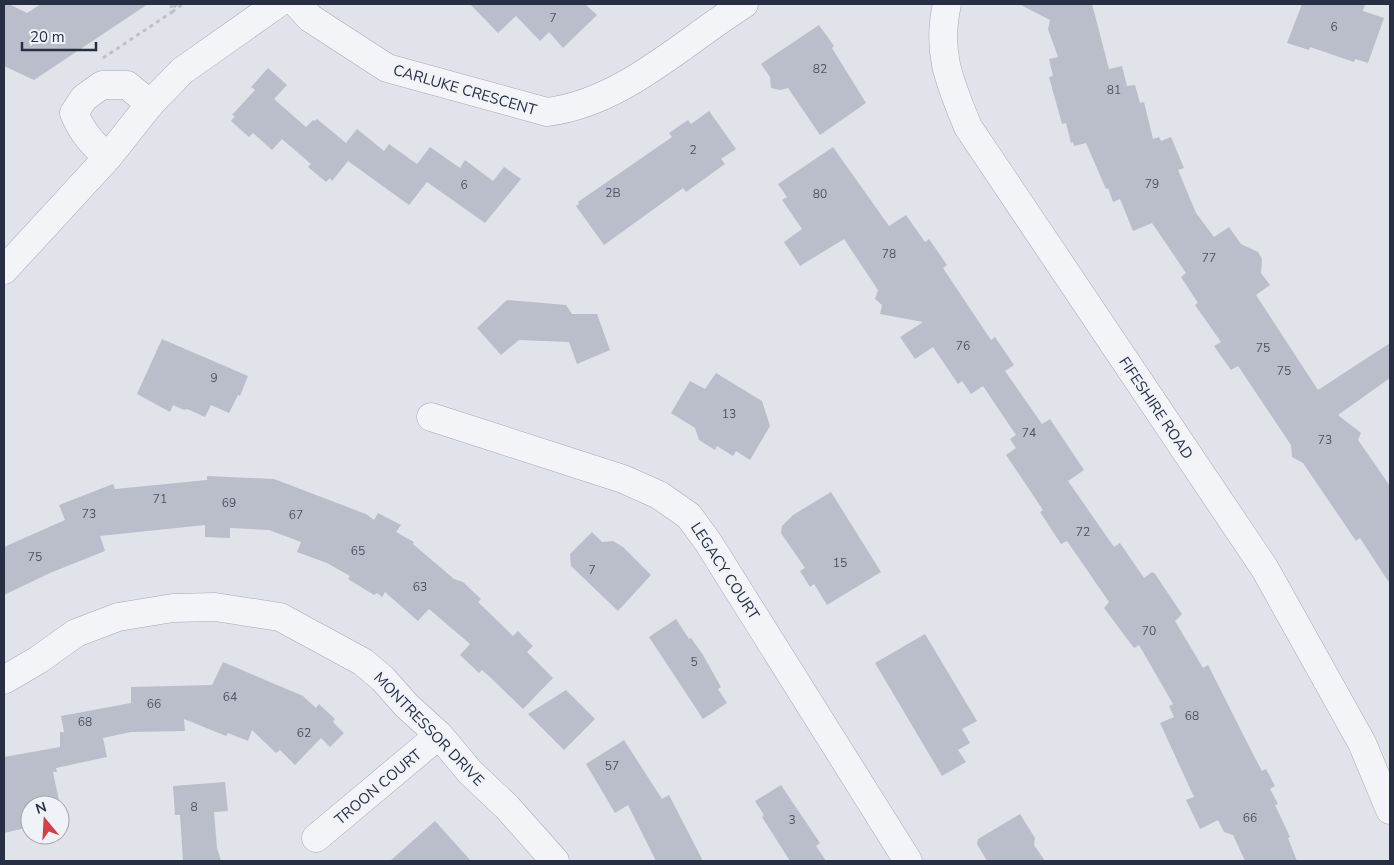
<svg xmlns="http://www.w3.org/2000/svg" width="1394" height="865" viewBox="0 0 1394 865" font-family="'Nunito Sans',sans-serif">
	<rect width="100%" height="100%" fill="#e0e3ea"/>
	<g fill="#babeca">
		<path d="M4,4h5l18,9 14,-9h107l-114,76 -30,-14z"/>
		<path d="M470,4h115l12,11 -34,33 -14,-16 -9,9 -24,-25 -18,17z"/>
		<path d="M1019,4h73l17,65 13,-3 5,20 8,-1 5,18 4,-1 9,37 6,-2 2,4 10,-4 13,31 -6,2 18,43 18,24 15,-10 12,17 17,8 4,7 -1,14 9,12 -14,10 62,95 72,-47v35l-52,37 23,18 -3,7 32,46v98l-30,-46 -4,3 -53,-78 -11,-6 -1,-12 -53,-79 -7,4 -17,-24 7,-4 -26,-37 3,-2 -17,-26 5,-4 -34,-50 -19,8 -13,-32 -7,3 -5,-14 -2,1 -20,-46 -12,3 -1,-4 -2,1 -5,-20 -4,1 -13,-47 4,-1 -4,-17 9,-2 -10,-28 2,-9z"/>
		<path d="M1302,4h63l-2,7 21,7 -16,45 -13,-4 -1,3 -44,-15 -1,3 -22,-7z"/>
		<path d="M819,25l15,21 -2,2 34,55 -46,32 -32,-47 -8,2 -9,-2 -1,-11 -9,-13z"/>
		<path d="M268,68l19,17 -13,14 32,28 7,-7 2,1 2,-2 29,24 11,-14 27,22 5,-7 28,20 13,-17 30,21 5,-8 28,21 11,-14 17,12 -36,44 -58,-41 -18,23 -61,-44 -16,20 -2,-3 -4,4 -18,-15 3,-3 -29,-25 -10,11 -19,-17 -4,4 -18,-16 4,-5 -3,-1 23,-25 -4,-3z"/>
		<path d="M709,111l27,38 -15,10 4,5 -39,28 -3,-4 -79,57 -28,-39 3,-2 -1,-2 94,-65 -3,-4 19,-13 3,4z"/>
		<path d="M833,147l56,79 17,-11 19,27 4,-3 18,26 -4,3 48,72 4,-3 19,28 -9,6 37,53 8,-5 34,51 -16,11 46,66 6,-4 24,35 8,-6 3,2 27,40 -7,7 28,47 5,-3 46,91 8,15 4,-2 9,17 -5,3 8,15 -3,1 15,32 -2,1 9,23h-52l-12,-26 -9,-3 -6,-12 -18,9 -14,-29 8,-3 -34,-74 14,-6 -5,-11 4,-2 -34,-59 -5,3 -30,-40 5,-6 -42,-61 -6,3 -21,-32 3,-2 -37,-55 10,-7 -6,-9 6,-4 -33,-49 -12,8 -9,-13 -4,3 -25,-37 -18,12 -15,-22 23,-15 -43,-8 2,-9 -7,-6 3,-9 -34,-51 -44,27 -16,-24 18,-13 -20,-29 5,-3 -9,-13z"/>
		<path d="M507,300l59,5 6,9h25l13,36 -33,14 -8,-22 -50,-2 -18,15 -24,-27z"/>
		<path d="M162,339l86,37 -8,20 -2,-1 -9,18 -18,-8 -6,12 -18,-8 -3,1 -11,-5 -3,7 -33,-18z"/>
		<path d="M716,373l46,28 8,25 -20,34 -14,-9 -3,5 -16,-10 -2,4 -16,-10 -4,-12 -24,-15 19,-32 15,8z"/>
		<path d="M207,476l67,3 92,35 8,6 4,-7 23,12 -5,7 18,10 -1,2 41,35 9,3 18,17 -3,3 35,34 5,-5 15,15 -6,6 26,26 -30,31 -32,-31 -9,-8 -3,3 -19,-18 10,-11 -41,-35 -11,12 -33,-29 -3,5 -5,-4 -3,2 -26,-16 2,-3 -23,-13 -30,-11 4,-10 -32,-12 -39,-2v10l-25,-1v-12l-105,11 5,15 -55,22 -46,22v-48l61,-27 -6,-15 54,-21 2,5 92,-9z"/>
		<path d="M831,492l50,80 -54,33 -13,-21 -4,3 -10,-16 5,-3 -24,-35 1,-7 11,-11z"/>
		<path d="M592,532l10,10 11,-1 10,6 28,28 -33,36 -47,-45 -1,-12z"/>
		<path d="M676,619l13,20 2,-1 12,17 18,32 -3,2 9,14 -24,16 -54,-82z"/>
		<path d="M925,634l52,87 -15,8 8,14 -12,7 8,12 -24,14 -67,-113z"/>
		<path d="M223,662l80,34 13,12 3,-4 16,15 -2,3 11,11 -14,14 -9,-9 -26,27 -15,-15 -4,3 -24,-23 -4,11 -20,-8 -2,3 -42,-17 1,12 -54,1 -28,6 4,19 -51,11 1,4h-4l7,33h-30v22l-26,6v-76l56,-10v-15h4l-3,-16 70,-13v-16l81,-2z"/>
		<path d="M566,690l29,29 -31,31 -36,-36z"/>
		<path d="M624,740l38,59 7,-4 34,66h-47l-28,-56 -13,8 -29,-49z"/>
		<path d="M225,782l3,29 -14,1 3,36 4,13h-38l-3,-46h-5l-2,-29z"/>
		<path d="M781,785l39,58 -4,3 10,15h-36l-28,-44 2,-2 -9,-14z"/>
		<path d="M1020,814l15,24 -1,7 11,16h-58l-10,-17 1,-5z"/>
		<path d="M435,821l36,40h-81z"/>
	</g>
	<g fill="none" stroke-linecap="round" stroke-linejoin="round">
		<g stroke="#a5a9b4" stroke-width="29">
			<g id="minor">
				<path d="M297,4l13,14 77,50 160,44c75,-9 135,-69 197,-108"/>
				<path d="M947,4c-11,49 3,79 21,123l297,442 97,174 28,67"/>
				<path d="M108,157c-16,-13 -26,-25 -34,-44l10,-15 18,-13h25l23,19"/>
				<path d="M4,270l104,-113 42,-53 32,-33 95,-67"/>
				<path d="M431,417l192,62 36,16 30,21 19,26 200,319"/>
				<path d="M4,680l34,-20 38,-27 42,-16 55,-9 42,-1 65,10 83,45 20,17 24,27 32,29 31,37 37,35 48,54"/>
				<path d="M316,838l123,-103"/>
			</g>
		</g>
		<g stroke="#bec1c9" stroke-width="3" stroke-dasharray="4 4" stroke-linecap="butt">
			<path d="M171,4l1,8 11,-8"/>
			<path d="M103,58l69,-46 4,-8"/>
		</g>
		<use href="#minor" stroke="#f3f4f8" stroke-width="28"/>
	</g>
	<g text-anchor="middle" dominant-baseline="central" stroke-width="4" stroke-linejoin="round" paint-order="stroke">
		<g font-size="12" fill="#4c5364">
			<text x="553" y="18">7</text>
			<text x="1334" y="27">6</text>
			<text x="820" y="69">82</text>
			<text x="1114" y="90">81</text>
			<text x="693" y="150">2</text>
			<text x="1152" y="184">79</text>
			<text x="464" y="185">6</text>
			<text x="613" y="193">2B</text>
			<text x="820" y="194">80</text>
			<text x="889" y="254">78</text>
			<text x="1209" y="258">77</text>
			<text x="963" y="346">76</text>
			<text x="1263" y="348">75</text>
			<text x="1284" y="371">75</text>
			<text x="214" y="378">9</text>
			<text x="729" y="414">13</text>
			<text x="1029" y="433">74</text>
			<text x="1325" y="440">73</text>
			<text x="160" y="499">71</text>
			<text x="229" y="503">69</text>
			<text x="89" y="514">73</text>
			<text x="296" y="515">67</text>
			<text x="1083" y="532">72</text>
			<text x="358" y="551">65</text>
			<text x="35" y="557">75</text>
			<text x="840" y="563">15</text>
			<text x="592" y="570">7</text>
			<text x="420" y="587">63</text>
			<text x="1149" y="631">70</text>
			<text x="694" y="662">5</text>
			<text x="230" y="697">64</text>
			<text x="154" y="704">66</text>
			<text x="1192" y="716">68</text>
			<text x="85" y="722">68</text>
			<text x="304" y="733">62</text>
			<text x="612" y="766">57</text>
			<text x="194" y="807">8</text>
			<text x="1250" y="818">66</text>
			<text x="792" y="820">3</text>
		</g>
		<g font-size="15" fill="#282f42" stroke="#eff2f7">
			<text transform="translate(465 90) rotate(16)">CARLUKE CRESCENT</text>
			<text transform="translate(1156 408) rotate(56)">FIFESHIRE ROAD</text>
			<text transform="translate(725 571) rotate(57)">LEGACY COURT</text>
			<text transform="translate(429 729) rotate(46)">MONTRESSOR DRIVE</text>
			<text transform="translate(378 787) rotate(-40)">TROON COURT</text>
		</g>
	</g>
	<rect width="1394" height="865" fill="none" stroke="#282f42" stroke-width="10"/>
	<g transform="translate(45 820) rotate(342)"><circle r="24" fill="#eff2f7" stroke="#9fa4af"/>
	<path d="M0-4L9 19L0 12L-9 19Z" fill="#d44049"/>
	<text y="-8" font-size="14" font-weight="bold" text-anchor="middle" fill="#282f42">N</text>
	</g>
	<path d="M22 42v8h74v-8" fill="none" stroke="#282f42" stroke-width="2.5"/>
	<text x="30" y="42" font-size="15" fill="#282f42" stroke="#eff2f7" stroke-width="4" paint-order="stroke">20 m</text>
</svg>
